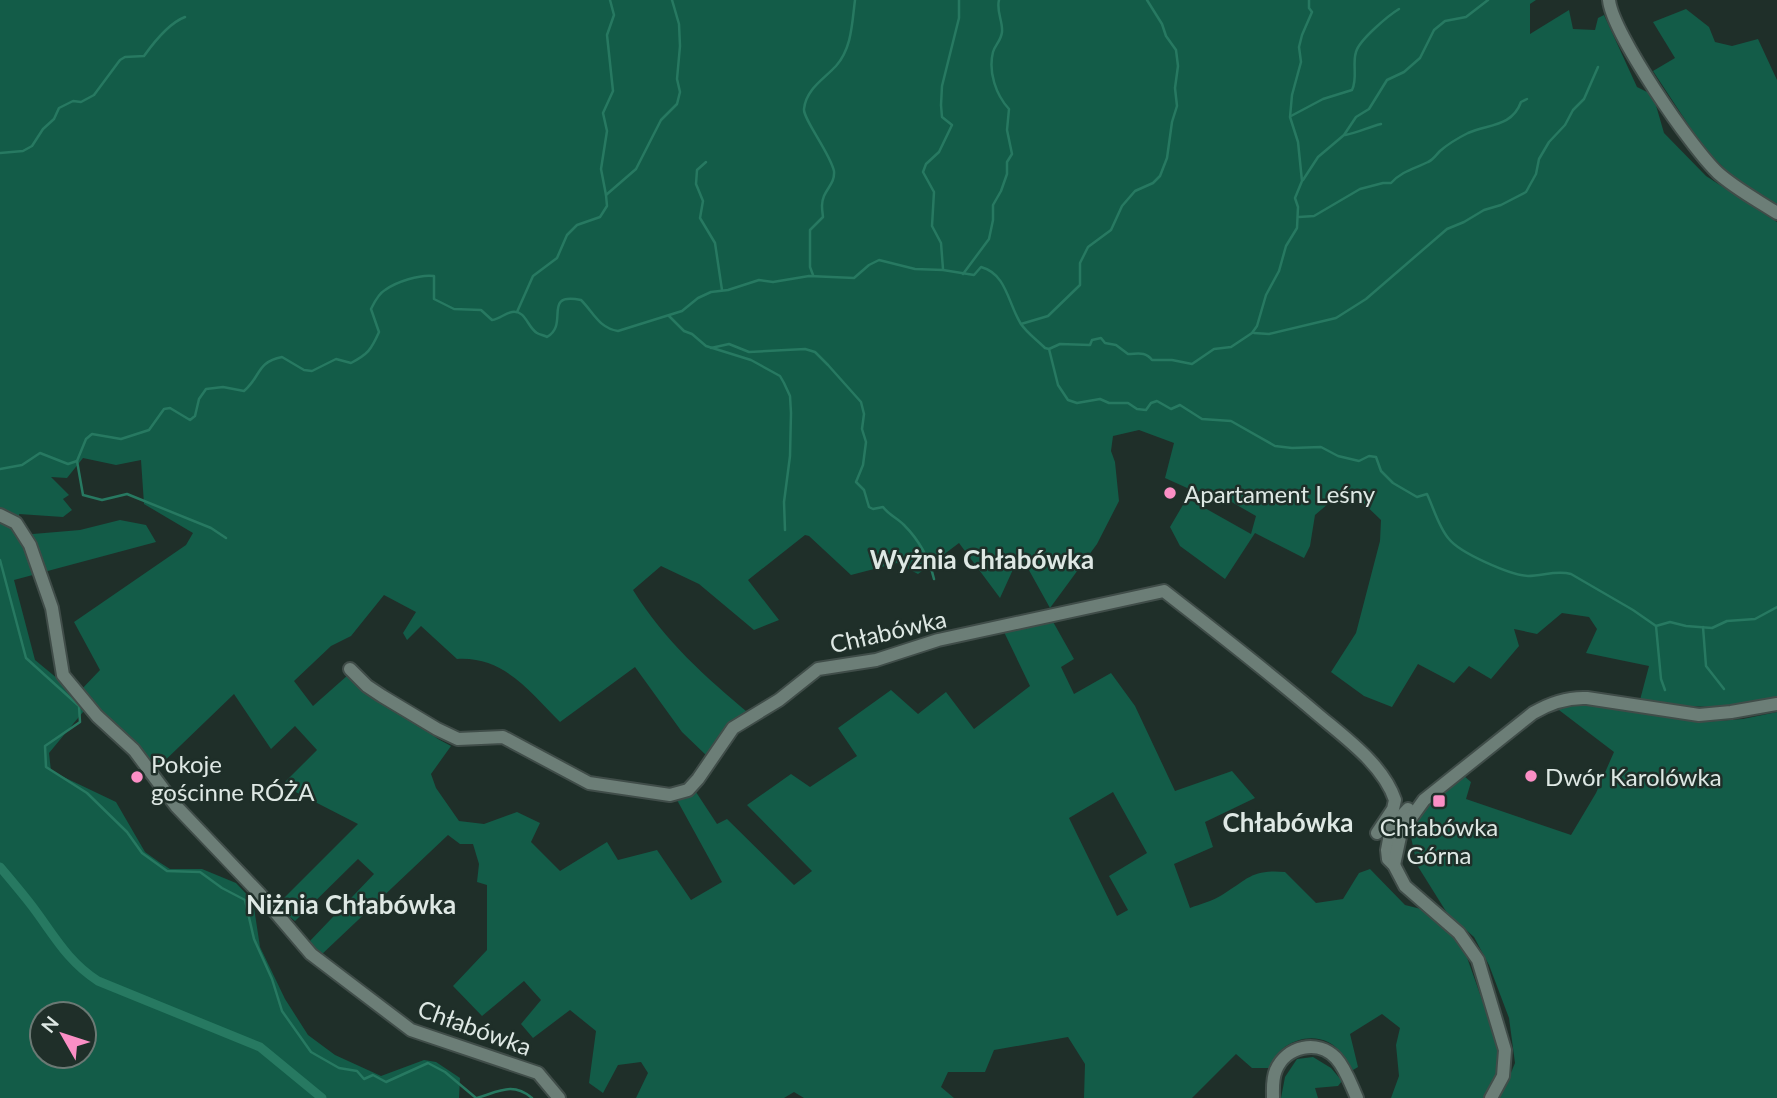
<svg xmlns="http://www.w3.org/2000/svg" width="1777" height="1098" viewBox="0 0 1777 1098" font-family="Lato,sans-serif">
	<rect width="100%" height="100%" fill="#1f2f29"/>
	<g fill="#135c48" fill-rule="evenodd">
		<path d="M0,0h1536l-6,4v30l39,-24 4,19 22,1 3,-12 6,-3 33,72 16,8 11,38 42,43 71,46v475c-49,14 -88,11 -137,3l9,-34 -63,-13 11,-24 -8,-12 -27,-4 -25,21 -23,-5 5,17 -28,33 -22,-13 -15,17 -36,-19 -26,43 -28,-11 -33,-24 25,-39 24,-92 1,-21 -25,-24 -14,-4 -27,23 -5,31 -6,12 -49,-25 -30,46 -45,-33 -10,-19 17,-29 64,36 5,-18 -47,-27 -13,3 -31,-14 9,-35 -35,-13 -26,6 -2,15 4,11 4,39 -22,43 -47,64 -30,-54 -20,44 -41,-55 -41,31 -21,-11 -46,12 -42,-39 -4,-1 -57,45 31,40 -25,10 -55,-46 -38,-18 -28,24c32,51 72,87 118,125l-44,41 -25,-24 -47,-65 -75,55c-30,-30 -56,-66 -103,-63l-36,-33 -14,14 -4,-7 13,-21 -32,-17 -33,41 -20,10 -37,35 19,25 35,-31 90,64 13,7 -20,28 5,14 23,33 25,3 33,-12 23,11 -9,19 29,29 47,-29 11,18 39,-10 34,50 31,-18 -45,-82 17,-11 23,35 10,-5 67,66 18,-14 -65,-66 44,-31 19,13 47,-31 -19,-28 53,-38 27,24 28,-22 28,37 56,-43 -26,-54 48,-12 22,39 -13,8 13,27 37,-21 24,33 40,85 57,-20 23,27 -50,24 8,25 -39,17 16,44c10,-4 23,-7 32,-13 26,-16 30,-26 63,-23l31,31 27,-4 16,-26 11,-4 35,36 20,5 22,18 16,18 35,99 -1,28 -14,25h-92l8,-22 -3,-31 4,-17 -18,-14 -32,20 8,33 -5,3c-6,-9 -14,-23 -25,-28 -22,-11 -52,3 -58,26h-18l-16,-14 -44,44h-108l1,-34 -17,-27 -74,13 -9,22h-37l-7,15 13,11h-150l-10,-6 -10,6h-148l12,-25 -7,-11 -23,3 -15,28 -14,-10 7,-52 -26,-21 -37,28 -12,-14 20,-24 -17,-19 -42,35 -29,-30 34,-36v-65l-10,-3 2,-18 -6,-20h-13l-12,-9 -128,121 -11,-14 65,-68 -16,-15 -63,62 -19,-15 82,-82 -76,-39 35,-35 -22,-24 -24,23 -37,-55 -80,77 -74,-80 20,-21 -26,-48 112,-77 7,-12 -49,-29 -3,-44 -25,5 -33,-7 -16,20 -16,-1 18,18 -6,4 9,11 -9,7 -44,-3 2,21 59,-5 40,-10 26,5 10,17 -142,38 21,80 23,19 26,28 -1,5 -34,41 2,18 65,31 29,50 14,10 11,7h32l34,14 17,18 7,46 25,52 23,36 27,20 46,21 43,-16 12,2 24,16 -1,20h-459zM1113,792l34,61 -38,23 19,34 -11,6 -48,-98zM42,1014h42v42h-42z"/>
		<path d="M1686,9l23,18 6,15 17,4 26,-7 19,41v124l-45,-28 -29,-29 -50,-76 22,-13 -22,-36z"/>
		<path d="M1582,701l121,21 40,-3 34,-7v386h-281l10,-13 9,-22 -6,-45 -20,-53 -15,-28 -27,-24 -30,-48 -6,-28 4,-20 49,-41 7,6 -5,17 105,36 25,-42 18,-41 -59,-45z"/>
		<path d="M1313,1057l18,11 11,13 -4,5 -23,2 3,10h-37l4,-21 12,-18z"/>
	</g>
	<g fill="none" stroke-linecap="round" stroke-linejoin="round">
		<g stroke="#277961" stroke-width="2.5">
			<path d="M1291,116l32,-17 29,-9c6,-12 0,-26 4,-38 3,-12 33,-37 43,-43"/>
			<path d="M1345,135c13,-2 23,-8 36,-11"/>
			<path d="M0,153l23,-2 9,-5 11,-17 11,-10 5,-11 14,-7 8,1 13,-7 26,-35 5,-3 19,-1c10,-14 25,-33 41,-39"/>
			<path d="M706,162l-9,8 -1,14 7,17 -3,17 15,25 7,47"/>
			<path d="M1303,180l15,-23 26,-22 12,-18 13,-8 18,-29 17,-8 16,-14 14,-28 11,-9 21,-4 22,-17"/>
			<path d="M606,195l-5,-26 6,-38 -4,-18 10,-22 -6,-56 7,-20 -4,-15"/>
			<path d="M1299,217l15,-1 46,-27 23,-6h8c11,-12 23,-14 37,-21 5,-2 8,-7 12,-11 8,-7 18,-13 28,-18 20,-9 44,-6 53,-31l6,-3"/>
			<path d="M943,269l-2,-26 -9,-17 2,-34 -11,-20 3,-8 13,-12 13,-27 -10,-8 -1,-12 1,-19 17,-68v-18"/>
			<path d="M963,274l26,-35 4,-19v-15l8,-14 6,-17v-12l5,-8 -5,-24 2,-21c-13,-14 -21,-37 -16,-57 2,-7 8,-11 9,-20 1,-11 -6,-21 -3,-32"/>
			<path d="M813,275l-3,-8v-37l13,-13c-1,-8 -2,-14 1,-21 4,-9 11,-14 10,-25 -4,-18 -31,-52 -30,-62 2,-20 20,-30 32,-43 16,-18 16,-43 19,-66"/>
			<path d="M517,312l16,-36 24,-18 10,-23 10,-10 23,-8 7,-11 -1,-11 30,-26 25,-49 16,-16 3,-12 -3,-13 3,-33 -1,-22 -7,-24"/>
			<path d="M669,316l15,15 8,3 14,12 45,14 29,16 4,7 6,13 1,17 -1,43 -6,46 1,28"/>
			<path d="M1021,324l27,-8 32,-31v-22l8,-16 23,-17 11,-24 13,-15 18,-8 7,-7 7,-18 5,-36 5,-16 -2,-18 3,-22 -2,-16 -10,-14 -4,-12 -15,-24"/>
			<path d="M1254,333l15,1 67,-16 30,-19 81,-70 17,-7 20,-12 17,-5 25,-13 10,-18 3,-15 10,-17 16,-17 8,-15 11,-11 14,-32"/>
			<path d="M711,348l18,-4 20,8 56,-3 10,3 13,13 33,37 3,12 -2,15 4,13 -3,23 -7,17 8,8 5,17 4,2 10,-2c6,8 14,11 21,18 16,16 25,33 30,54"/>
			<path d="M1049,349l11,-5 30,1 2,-5 9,-2 4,5 11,2 12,9c10,0 17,-3 24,6h20l20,4 22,-15 17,-2 21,-14 5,-7 9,-31 13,-24 7,-25 11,-18 1,-21 -3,-9 7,-17 -4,-39 -8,-25 2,-22 9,-33 -2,-15 3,-12 10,-23 -3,-4v-8"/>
			<path d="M77,461l6,34 19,5 25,-6 84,34 15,10"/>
			<path d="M0,469l22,-4 18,-12 28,11 9,-3 9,-22 6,-5 29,5 28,-9 15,-21 6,-1 20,12 5,-4 4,-17 7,-10 17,-2 21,4c17,-14 12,-29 38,-34l22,13 8,1 24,-12 15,4c17,-9 20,-13 28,-31l-8,-23c3,-6 7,-15 14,-19 11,-8 35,-16 49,-14v23l20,10 27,1 11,10c8,-1 13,-7 20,-8 14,-2 15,15 25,21 3,2 7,2 10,4 23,-13 -6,-45 34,-37 13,13 18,28 37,31l64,-20 16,-13 13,-6 17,-2 31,-10 14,2 36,-6 45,2 15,-13 10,-5 36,9 28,1 31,5 7,-8c26,7 27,37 40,57 6,9 16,16 24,24l4,1 9,36 10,15 9,3 23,-4 9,4h19l9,6 9,1 5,-7 6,-2 14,8 9,-4 22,14 29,2 44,25 17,2 29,-1 17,9 21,5 10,-5 7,1 5,14 12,12 24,14 10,-3c7,15 12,34 22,45 11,14 61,36 79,37 15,0 28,-6 43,-2l62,36 23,16 14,-4 16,4 26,2 15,-7 28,-2 22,-12"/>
			<path d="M0,560l26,98 53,48 1,16 -35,24 1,21 41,26 40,39 15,21 25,18 33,1 22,16 23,12 9,39 18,40 10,32 29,41 28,16 18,3 7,8 9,-4 13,7 42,-19 17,9 31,26"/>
			<path d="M1656,626l5,53 4,11"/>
			<path d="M1703,627l3,39 18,23"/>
			<path d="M477,1098c23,-7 36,-16 55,0"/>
		</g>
		<path stroke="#277961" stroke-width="9" d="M0,867c11,13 22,26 32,39 22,29 35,55 66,75l162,66 62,51"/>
		<g stroke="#404d49" stroke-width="16">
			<g id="minor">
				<path d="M1609,0c3,33 83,149 109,173 18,16 39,27 59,40"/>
				<path d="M0,515l16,8 14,22 22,63 11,67 34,41 37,34 42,56 83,87 52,61 100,76 127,43 21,25"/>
				<path d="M350,669l17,17 15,10 55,33 21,10 45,-2 86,46 81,12 18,-5 10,-11 35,-51 46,-28 39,-31 58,-9 62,-20 226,-49c51,40 103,80 152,122 28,24 67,51 79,87l-2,9 -16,24"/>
				<path d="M1408,809l-13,14 -5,11 -3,16 1,9 6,6 11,21 54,47 19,27 27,90 -2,26 -12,22"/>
				<path d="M1394,865l7,-33 23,-32 109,-87c17,-10 34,-16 54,-15l112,17 32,-3 46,-8"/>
				<path d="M1273,1098c0,-9 -1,-19 3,-28 10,-24 42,-31 60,-12 10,11 15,27 21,40"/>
			</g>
		</g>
		<use href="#minor" stroke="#6c7e77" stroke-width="12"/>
	</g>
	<g fill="#fb8fc5" stroke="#1f2f29" stroke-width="2.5">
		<circle cx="1170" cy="493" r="7"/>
		<circle cx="1531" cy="776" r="7"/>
		<circle cx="137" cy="777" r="7"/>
		<rect x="1432" y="794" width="14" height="14" rx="3.5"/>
	</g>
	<g text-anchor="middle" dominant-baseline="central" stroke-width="5" stroke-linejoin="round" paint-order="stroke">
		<g font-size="24" fill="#dee8e4" stroke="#1f2f29" text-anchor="start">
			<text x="1184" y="493">Apartament Leśny</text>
			<text x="151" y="763">Pokoje<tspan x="151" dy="28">gościnne RÓŻA</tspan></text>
			<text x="1545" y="776">Dwór Karolówka</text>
			<text x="1439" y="826" text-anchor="middle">Chłabówka<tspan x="1439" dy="28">Górna</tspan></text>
		</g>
		<g font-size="24" fill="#dee8e4" stroke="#1f2f29">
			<text transform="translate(888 631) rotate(-13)">Chłabówka</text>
			<text transform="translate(475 1027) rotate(20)">Chłabówka</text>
		</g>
		<g font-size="26" font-weight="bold" fill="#dee8e4" stroke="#1f2f29">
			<text x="982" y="559">Wyżnia Chłabówka</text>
			<text x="1288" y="822">Chłabówka</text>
			<text x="351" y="904">Niżnia Chłabówka</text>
		</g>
	</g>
	<g transform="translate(63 1035) rotate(309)"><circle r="33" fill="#1f2f29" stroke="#6b7974" stroke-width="2"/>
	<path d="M0-5L12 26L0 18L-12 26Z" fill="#fb8fc5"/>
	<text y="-10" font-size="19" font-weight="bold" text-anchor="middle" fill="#dee8e4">N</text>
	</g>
</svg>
